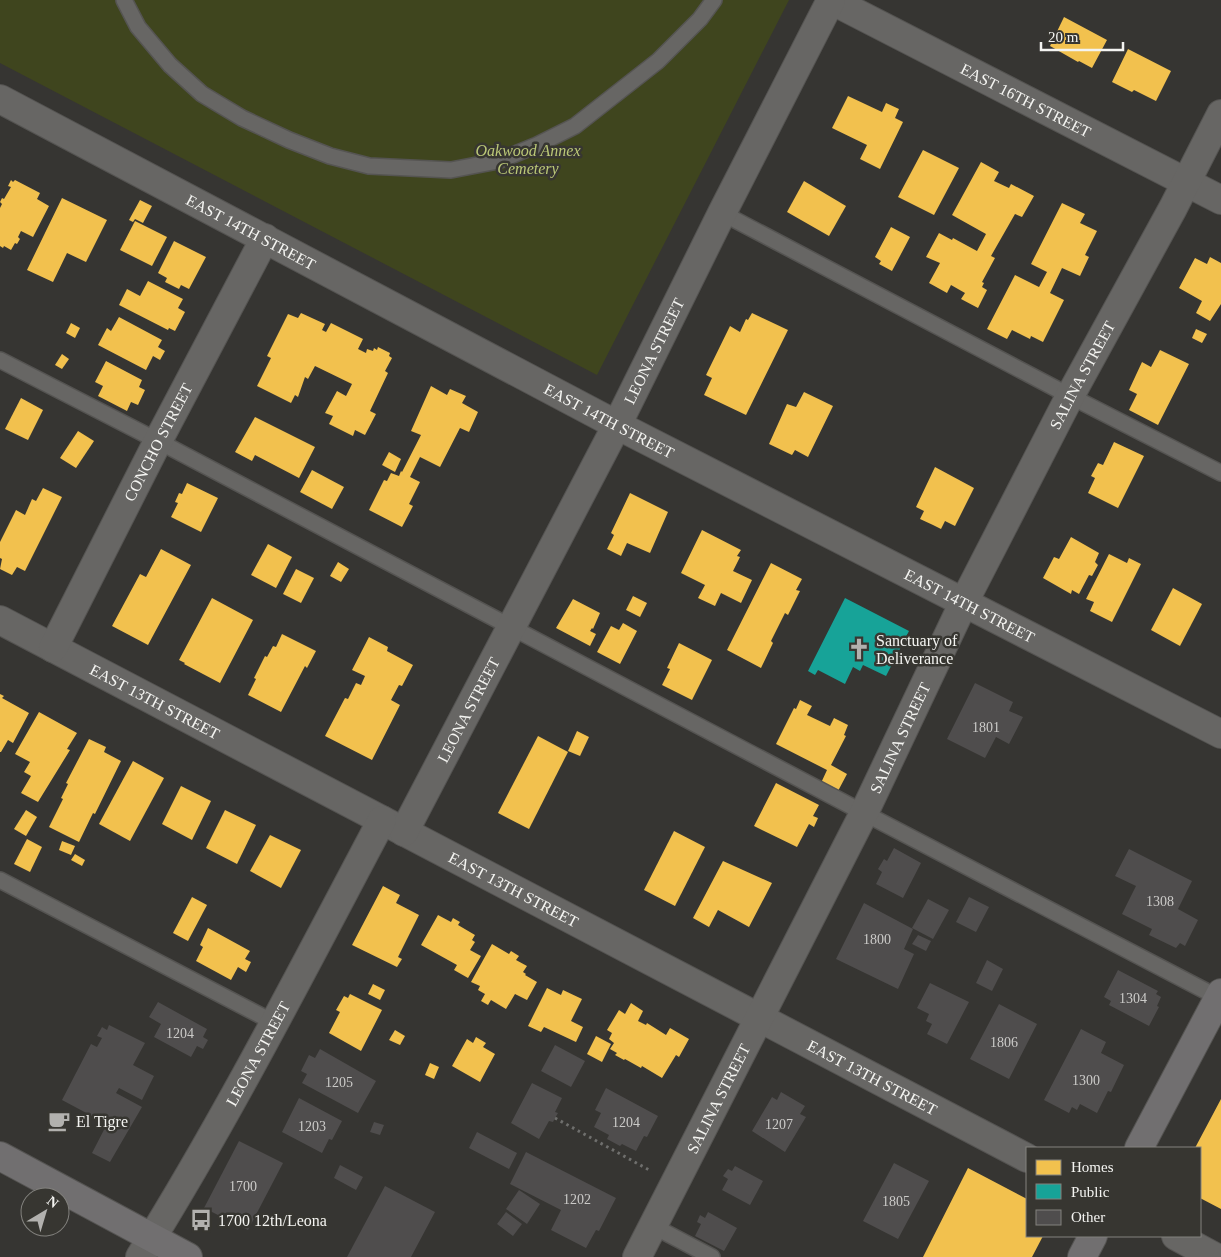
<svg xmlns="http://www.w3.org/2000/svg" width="1221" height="1257" viewBox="0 0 1221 1257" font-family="Georgia,serif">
	<rect width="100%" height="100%" fill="#363532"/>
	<path fill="#3f451e" d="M0,0h789l-192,375 -597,-312z"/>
	<g fill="#f2c14e">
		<path d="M1064,17l43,23 -15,28 -13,-7 -1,1 -28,-16z"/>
		<path d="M1128,49l43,22 -15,30 -22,-11 -2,2 -20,-10z"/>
		<path d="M848,96l34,16 4,-9 13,6 -4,9 8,4 -23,47 -20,-10 7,-14 -35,-17z"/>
		<path d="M923,150l36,18 -25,47 -36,-18z"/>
		<path d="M981,162l18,10 -5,9 15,7 2,-4 23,12 -12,21 -7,-3 -24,42 4,2 -13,24 2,1 -2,4 5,3 -9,18 -17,-9 4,-6 -14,-8 -4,8 -18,-10 11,-20 -14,-6 13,-24 13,7 1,-2 24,13 9,-17 -34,-19z"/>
		<path d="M11,180l2,2 2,-2 25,13 -3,6 12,7 -16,31 -12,-6 -3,6 2,2 -3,5 -2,-1 -4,7 -7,-4 -1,2 -3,-2v-38l2,-4 -2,-2 2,-4 2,1 7,-12 -3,-1z"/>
		<path d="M804,181l42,25 -17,30 -42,-24z"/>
		<path d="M62,198l45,22 -21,42 -19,-9 -14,29 -26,-12z"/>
		<path d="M140,200l12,6 -9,17 -8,-4 -2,3 -4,-2z"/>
		<path d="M1062,203l23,11 -5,9 17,8 -12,24 4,2 -9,19 -18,-8 -12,25 14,7 -21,42 -12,-6 -1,3 -18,-9 -5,9 -20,-10 28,-54 24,12 8,-15 -16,-8z"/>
		<path d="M135,221l32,16 -15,29 -32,-16z"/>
		<path d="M891,227l19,10 -18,34 -13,-7 2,-3 -6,-4z"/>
		<path d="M174,241l32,16 -17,32 -8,-4 -2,4 -14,-7 2,-4 -9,-5z"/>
		<path d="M1210,257l11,6v41l-11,17 -14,-8 6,-12 -23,-13 16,-30 12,6z"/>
		<path d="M148,281l35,18 -5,9 7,4 -10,19 -6,-3 -1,2 -49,-25 8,-16 13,7z"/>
		<path d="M301,313l24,11 -3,6 4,2 5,-9 32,16 -5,10 8,4 1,-4 6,2 1,-3 3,2 1,-3 12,6 -1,3 3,2 -7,13 3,2 -18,38 6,3 -11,21 -10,-5 -2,6 -24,-12 4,-8 -8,-3 12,-22 9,5 6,-12 -37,-18 -7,13 -3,-2 -7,20 -3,-2 -4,8 -34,-17 14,-28 -4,-2 21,-42 10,4z"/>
		<path d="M752,313l36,17 -42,85 -42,-20 8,-17 -6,-3 24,-49 10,6 6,-13 2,1z"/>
		<path d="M119,317l43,23 -4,7 7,4 -5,9 -7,-4 -7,14 -48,-25 9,-17 4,3z"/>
		<path d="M71,323l9,5 -5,10 -9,-5z"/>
		<path d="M1196,329l11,5 -5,9 -10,-5z"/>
		<path d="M1160,350l29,14 -31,61 -29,-15 8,-16 -8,-4 13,-28 9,5z"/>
		<path d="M62,354l7,5 -7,10 -7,-4z"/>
		<path d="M106,361l36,19 -3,7 6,3 -7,15 -7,-3 -4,9 -29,-15 5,-10 -8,-4z"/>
		<path d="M431,386l16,9 3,-6 16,7 -4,7 16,9 -9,20 -9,-4 -20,39 -20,-10 -10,20 10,5 -11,22 4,2 -11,21 -33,-17 15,-30 3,1 4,-8 8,3 2,-5 1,1 19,-37 -10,-4z"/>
		<path d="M804,392l29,14 -25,51 -13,-7 -3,5 -23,-11 18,-40 9,3z"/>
		<path d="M21,398l22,12 -15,30 -23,-11z"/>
		<path d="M255,417l60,30 -16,31 -44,-23 -3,6 -17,-9z"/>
		<path d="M78,431l16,10 -18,27 -16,-10z"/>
		<path d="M1114,442l30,14 -26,52 -30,-15 7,-15 -4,-2 7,-13 5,2z"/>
		<path d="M389,452l12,7 -6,13 -13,-7z"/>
		<path d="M935,467l39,21 -19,38 -10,-5 -4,8 -8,-4 -13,-6 4,-8 -8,-4z"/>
		<path d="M312,470l32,17 -12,22 -32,-17z"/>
		<path d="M187,483l31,15 -17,34 -30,-15 7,-14 -3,-1 4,-9 3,1z"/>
		<path d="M43,488l19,9 -37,74 -8,-4 -5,8 -12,-6 2,-10 -2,-1v-16l16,-32 9,5 7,-16 4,2z"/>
		<path d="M630,493l38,19 -18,41 -23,-10 -6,13 -14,-7 7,-14 -3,-2z"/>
		<path d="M702,530l39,20 -4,6 3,1 -7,14 19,9 -11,23 -20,-10 -6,13 -17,-8 7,-13 -24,-12z"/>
		<path d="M1071,537l28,16 -4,9 3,3 -6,11 -3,-1 -10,19 -7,-4 -1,4 -28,-16 11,-21 5,2z"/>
		<path d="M268,544l24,13 -16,31 -25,-13z"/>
		<path d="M161,549l30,16 -43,80 -36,-19 28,-52 6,3z"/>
		<path d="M1109,554l18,9 2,-5 12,6 -29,58 -22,-11 4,-9 -8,-3z"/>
		<path d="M338,562l11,7 -8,13 -11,-6z"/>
		<path d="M771,563l31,16 -6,11 4,1 -12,24 -3,-2 -14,28 2,2 -12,25 -34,-18z"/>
		<path d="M296,569l18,9 -13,25 -18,-9z"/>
		<path d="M1173,588l29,16 -22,42 -29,-16z"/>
		<path d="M633,596l14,7 -7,14 -14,-7z"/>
		<path d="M212,598l41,22 -33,63 -36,-19 1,-1 -6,-3z"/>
		<path d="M573,599l27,14 -7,16 -1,-1 -2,3 6,3 -6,12 -34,-18z"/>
		<path d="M623,623l14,8 -17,33 -23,-12 14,-26 8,4z"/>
		<path d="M282,634l34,17 -9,17 -2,-2 -24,46 -33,-17 8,-16 -2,-1 11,-22 2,1 6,-11 3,1z"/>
		<path d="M369,637l19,10 -1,4 26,14 -11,21 -3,-1 -8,15 9,5 -28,55 -47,-24 20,-38 3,1 8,-16 5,2 4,-9 -13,-6z"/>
		<path d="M679,643l33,17 -20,40 -30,-15 8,-16 -3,-1z"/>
		<path d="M0,694l4,2 -2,2 27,15 -16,30 -5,-3 -7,12h-1z"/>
		<path d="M800,700l12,6 -5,9 23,11 4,-8 14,7 -4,10 2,1 -15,29 16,9 -9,17 -17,-8 6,-13 -51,-26 18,-36 2,1z"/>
		<path d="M39,712l38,21 -10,16 3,1 -32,52 -17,-9 10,-17 -7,-4 6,-10 -15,-8z"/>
		<path d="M577,731l12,6 -9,19 -12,-5z"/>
		<path d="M538,736l30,16 -39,77 -31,-16z"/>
		<path d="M89,739l17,8 -2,5 17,9 -26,53 -2,-1 -14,29 -30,-15 14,-28 -2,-1 7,-14 -2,-1z"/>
		<path d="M133,761l31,17 -34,63 -31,-17z"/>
		<path d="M776,783l43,22 -6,11 5,2 -4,9 -5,-3 -12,23 -43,-21z"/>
		<path d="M181,786l30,15 -19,39 -30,-16z"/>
		<path d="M26,810l11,7 -11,19 -12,-7z"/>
		<path d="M225,810l31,15 -19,39 -31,-16z"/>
		<path d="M674,831l31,16 -30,59 -31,-16z"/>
		<path d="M270,835l31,15 -20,38 -31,-17z"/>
		<path d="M27,839l15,8 -12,25 -16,-8z"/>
		<path d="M62,841l13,5 -4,9 -12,-5z"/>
		<path d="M75,854l10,6 -3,6 -11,-6z"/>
		<path d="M723,861l49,22 -23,44 -31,-17 -9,17 -16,-9z"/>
		<path d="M383,886l17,9 -4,8 23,12 -21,42 4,2 -5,8 -45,-22z"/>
		<path d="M192,897l15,8 -19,36 -15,-8z"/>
		<path d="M438,915l13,7 2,-4 7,4 -2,3 17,10 -3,5 3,2 -5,8 11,6 -13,22 -14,-8 3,-5 -36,-20z"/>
		<path d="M208,928l42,23 -5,8 6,3 -5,10 -8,-5 -7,13 -35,-19 7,-14 -3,-2z"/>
		<path d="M492,944l17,10 2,-3 8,5 -3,4 11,6 -4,6 3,2 -1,1 12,7 -10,18 -12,-6 -9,15 -15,-9 -3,5 -7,-4 4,-7 -7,-4 2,-4 -9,-4z"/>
		<path d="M373,984l12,6 -5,10 -12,-6z"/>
		<path d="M547,988l14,7 2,-5 19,9 -11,22 12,6 -7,15 -32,-15 -3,5 -13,-6z"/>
		<path d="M350,994l32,16 -21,41 -32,-18 11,-21 -4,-2 8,-14 4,2z"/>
		<path d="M631,1003l12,8 -5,10 8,4 1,-2 19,12 4,-7 19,11 -10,18 -3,-2 -14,23 -20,-12 -1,2 -16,-9 -1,1 -9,-5 2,-2 -7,-4 4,-6 -5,-4 3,-6 -5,-3 12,-20 6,4z"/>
		<path d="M395,1030l10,6 -5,9 -11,-5z"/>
		<path d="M596,1036l15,8 -9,18 -15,-8z"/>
		<path d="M476,1037l10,6 -3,4 12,7 -15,28 -28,-16 15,-27 6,4z"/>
		<path d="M430,1063l9,4 -5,12 -9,-4z"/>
		<path d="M1221,1099v110l-21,-11v-50h-5z"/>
		<path d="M968,1168l59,31v37h16l-11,21h-109z"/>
	</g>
	<path fill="#17a398" d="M845,598l64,33 -23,45 -23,-11 -3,6 -7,-4 -8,17 -27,-14 -3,5 -7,-4z"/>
	<g fill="#4f4d4d">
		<path d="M975,683l38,19 -4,9 14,6 -14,27 -13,-7 -11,21 -38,-19z"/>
		<path d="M894,848l27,15 -18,35 -27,-14 6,-12 -4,-3 6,-10 3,2z"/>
		<path d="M1129,849l63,32 -14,28 20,11 -13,26 -5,-3 -4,5 -27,-13 3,-6 -30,-15 14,-28 -21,-10z"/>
		<path d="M969,897l20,10 -13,25 -20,-10z"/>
		<path d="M928,899l21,11 -16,29 -21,-11z"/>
		<path d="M864,903l49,26 -9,20 10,5 -16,35 -62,-30z"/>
		<path d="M918,935l13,6 -5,10 -14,-7z"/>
		<path d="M987,960l16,9 -11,22 -16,-8z"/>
		<path d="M1118,970l40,21 -2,3 5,3 -4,9 2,1 -10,19 -40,-21 2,-4 -7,-4z"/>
		<path d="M930,983l39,19 -22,42 -20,-10 5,-10 -6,-3 3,-7 -12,-6z"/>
		<path d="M158,1002l49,27 -4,8 5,3 -5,9 -6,-3 -6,11 -37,-20 7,-13 -12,-7z"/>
		<path d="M999,1004l38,20 -28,55 -39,-20z"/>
		<path d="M109,1025l36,18 -12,22 21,11 -12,24 -23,-12 -3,5 26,14 -32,55 -18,-9 15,-29 -45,-24 29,-56 6,3 5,-9 -5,-2 5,-9 5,3z"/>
		<path d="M1081,1029l25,13 -5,11 23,12 -13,27 -3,-1 -11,22 -17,-9 -3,6 -5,-3 -3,6 -25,-13z"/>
		<path d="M555,1045l30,16 -14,26 -30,-16z"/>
		<path d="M320,1049l56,32 -18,32 -56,-30 5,-9 -6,-3 8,-16 6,3z"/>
		<path d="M532,1083l30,15 -7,14 3,1 -3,5 -2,4 -4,-1 -10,18 -28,-16z"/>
		<path d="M606,1088l52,28 -11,21 -3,-1 -8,15 -14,-7 -2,2 -13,-7 2,-4 -15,-8 7,-14 -6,-3z"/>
		<path d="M781,1092l24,14 -5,8 6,3 -21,35 -33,-21 20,-34 5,3z"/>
		<path d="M299,1098l43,23 -10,19 -3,-1 -7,14 -40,-21z"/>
		<path d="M374,1122l10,3 -4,10 -10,-3z"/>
		<path d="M477,1132l40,21 -8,16 -40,-21z"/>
		<path d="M239,1141l44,22 -35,67 -44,-22z"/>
		<path d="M526,1152l90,46 -17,33 -3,-1 -10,18 -35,-18 10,-20 -51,-26z"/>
		<path d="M894,1163l35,18 -31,58 -35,-18z"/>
		<path d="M340,1165l23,12 -7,13 -22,-12z"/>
		<path d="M735,1166l28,15 -13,24 -28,-15 6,-11 -5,-3 5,-7 4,2z"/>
		<path d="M385,1186l50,26 -24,45h-64z"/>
		<path d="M519,1190l21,14 -13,20 -21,-15z"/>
		<path d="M506,1212l16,12 -9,12 -16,-12z"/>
		<path d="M708,1212l29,16 -13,23 -29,-15 6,-12 -4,-2 3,-7 5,3z"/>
	</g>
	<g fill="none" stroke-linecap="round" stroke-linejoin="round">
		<g stroke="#555452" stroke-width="18">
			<g id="lane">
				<path d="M124,0l14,27 32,38 32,29 40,24 47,22 41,16 39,10 82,4 47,-9 39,-16 38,-19 83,-65 42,-42 14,-19"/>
				<path d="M722,213l348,183 151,77"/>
				<path d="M0,360l158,81 706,372 357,186"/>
				<path d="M0,880l275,143"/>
				<path d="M653,1226l59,31"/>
			</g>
		</g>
		<g stroke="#555452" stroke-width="30">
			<g id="street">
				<path id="s1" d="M831,0l390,200"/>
				<path id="s2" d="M0,99l617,326 604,309"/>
				<path id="s3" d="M0,620l1027,538"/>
				<path id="s4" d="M53,648l105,-207 107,-203"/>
				<path id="s5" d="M404,832l213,-407 105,-212 109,-213"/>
				<path d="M1176,1236l39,21"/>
				<path id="s6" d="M140,1257c88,-141 164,-290 242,-437"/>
				<path id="s7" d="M637,1257l227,-444 100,-211 106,-206 103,-188 48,-94"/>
			</g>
		</g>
		<g stroke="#555452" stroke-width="30">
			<g id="secondary">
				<path d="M1139,1148l82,-155"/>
				<path d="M0,1156l188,101"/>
				<path d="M1082,1257l11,-21"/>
			</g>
		</g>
		<path stroke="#6f6f6d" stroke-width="3" stroke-dasharray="2.5 4" stroke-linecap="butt" d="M555,1118l96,53"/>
		<use href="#lane" stroke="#676664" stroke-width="15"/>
		<use href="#street" stroke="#676664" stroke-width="28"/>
		<use href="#secondary" stroke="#716f70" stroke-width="28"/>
	</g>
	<defs>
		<g id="church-bare" transform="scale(1.725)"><path d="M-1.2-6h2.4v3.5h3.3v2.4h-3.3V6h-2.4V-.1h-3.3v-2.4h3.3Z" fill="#b2b1ae" stroke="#373631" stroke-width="2.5" paint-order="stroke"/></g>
		<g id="cafe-bare" transform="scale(1.725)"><path d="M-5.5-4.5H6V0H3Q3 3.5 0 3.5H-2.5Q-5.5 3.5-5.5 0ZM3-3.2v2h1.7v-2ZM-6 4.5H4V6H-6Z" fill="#b2b1ae" stroke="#373631" stroke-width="2.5" paint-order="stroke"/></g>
		<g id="bus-bare" transform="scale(1.725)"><path d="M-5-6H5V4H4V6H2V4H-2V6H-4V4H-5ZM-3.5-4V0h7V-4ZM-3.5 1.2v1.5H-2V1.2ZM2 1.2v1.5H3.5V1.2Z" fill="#b2b1ae" stroke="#373631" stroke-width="2.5" paint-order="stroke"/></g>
	</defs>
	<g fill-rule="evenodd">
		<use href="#church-bare" x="859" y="649"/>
		<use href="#cafe-bare" x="59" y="1121"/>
		<use href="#bus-bare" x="201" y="1220"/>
	</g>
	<g text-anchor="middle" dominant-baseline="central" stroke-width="5" stroke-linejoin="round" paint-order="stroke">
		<g font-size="14" fill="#cbcac8">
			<text x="986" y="727">1801</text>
			<text x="1160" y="901">1308</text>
			<text x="877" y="939">1800</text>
			<text x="1133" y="998">1304</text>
			<text x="180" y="1033">1204</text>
			<text x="1004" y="1042">1806</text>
			<text x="1086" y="1080">1300</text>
			<text x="339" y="1082">1205</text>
			<text x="626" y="1122">1204</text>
			<text x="779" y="1124">1207</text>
			<text x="312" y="1126">1203</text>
			<text x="243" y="1186">1700</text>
			<text x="577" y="1199">1202</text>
			<text x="896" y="1201">1805</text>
		</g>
		<g font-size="16" fill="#f4f4f1" stroke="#373631">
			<text stroke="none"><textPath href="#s1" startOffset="219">EAST 16TH STREET</textPath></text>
			<text stroke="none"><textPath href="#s2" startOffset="284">EAST 14TH STREET</textPath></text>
			<text stroke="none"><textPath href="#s5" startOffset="542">LEONA STREET</textPath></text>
			<text stroke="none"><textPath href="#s7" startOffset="988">SALINA STREET</textPath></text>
			<text stroke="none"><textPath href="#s2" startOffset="689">EAST 14TH STREET</textPath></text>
			<text stroke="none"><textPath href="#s4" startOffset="231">CONCHO STREET</textPath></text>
			<text stroke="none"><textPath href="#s2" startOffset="1094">EAST 14TH STREET</textPath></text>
			<text stroke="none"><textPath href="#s3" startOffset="175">EAST 13TH STREET</textPath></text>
			<text stroke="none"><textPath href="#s5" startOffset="138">LEONA STREET</textPath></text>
			<text stroke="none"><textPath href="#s7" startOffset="582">SALINA STREET</textPath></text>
			<text stroke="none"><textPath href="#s3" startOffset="580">EAST 13TH STREET</textPath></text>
			<text stroke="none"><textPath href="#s6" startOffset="235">LEONA STREET</textPath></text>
			<text stroke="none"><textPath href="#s3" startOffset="985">EAST 13TH STREET</textPath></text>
			<text stroke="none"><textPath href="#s7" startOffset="178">SALINA STREET</textPath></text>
		</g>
		<g font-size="16" font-style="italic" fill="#bbc877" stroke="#373631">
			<text x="528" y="150">Oakwood Annex<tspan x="528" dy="18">Cemetery</tspan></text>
		</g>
		<g font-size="16" fill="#f4f4f1" stroke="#373631" text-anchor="start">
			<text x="876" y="640">Sanctuary of<tspan x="876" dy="18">Deliverance</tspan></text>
			<text x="76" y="1121">El Tigre</text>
			<text x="218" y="1220">1700 12th/Leona</text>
		</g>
	</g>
	<rect x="1026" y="1147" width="175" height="90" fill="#373631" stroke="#83827e"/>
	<rect x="1036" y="1160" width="25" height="15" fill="#f2c14e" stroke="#83827e"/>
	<text x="1071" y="1172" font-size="15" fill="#f4f4f1">Homes</text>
	<rect x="1036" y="1184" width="25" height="15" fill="#17a398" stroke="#83827e"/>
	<text x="1071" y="1197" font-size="15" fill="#f4f4f1">Public</text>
	<rect x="1036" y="1210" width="25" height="15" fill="#4f4d4d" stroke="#83827e"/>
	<text x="1071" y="1222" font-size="15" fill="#f4f4f1">Other</text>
	<g transform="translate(45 1212) rotate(38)"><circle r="24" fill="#373631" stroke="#83827e"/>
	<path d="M0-4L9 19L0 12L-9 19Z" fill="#b2b1ae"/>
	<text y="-8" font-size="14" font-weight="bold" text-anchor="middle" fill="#f4f4f1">N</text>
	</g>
	<path d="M1041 42v8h82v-8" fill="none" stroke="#f4f4f1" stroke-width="2.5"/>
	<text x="1048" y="42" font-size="15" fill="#f4f4f1" stroke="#373631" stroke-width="4" paint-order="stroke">20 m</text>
</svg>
